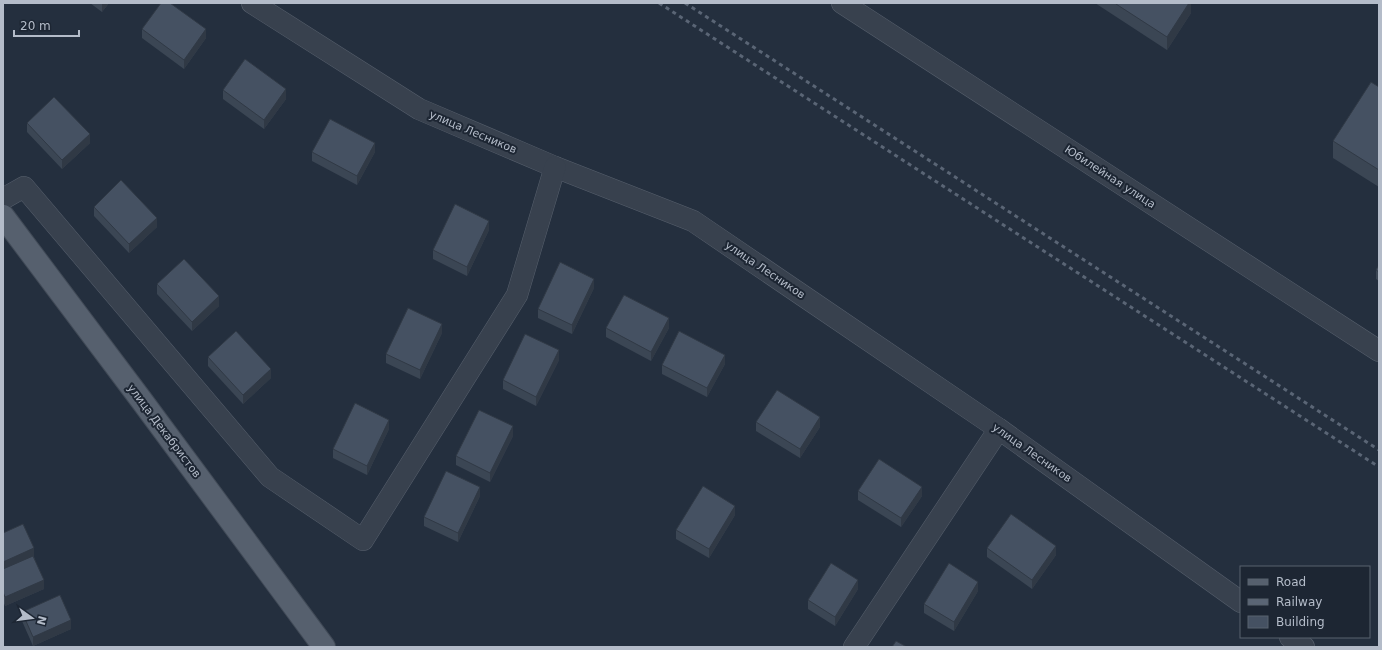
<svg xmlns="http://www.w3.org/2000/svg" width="1382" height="650" viewBox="0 0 1382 650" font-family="'DejaVu Sans',sans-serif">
	<rect width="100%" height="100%" fill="#242f3e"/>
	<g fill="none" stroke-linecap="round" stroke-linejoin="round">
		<g stroke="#565f6c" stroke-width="22">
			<g id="minor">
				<path d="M252,3l167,106 136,58 138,54 306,208 242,173"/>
				<path d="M842,3l537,348"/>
				<path d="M3,199l21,-12 246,290 93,63 154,-245 38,-128"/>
				<path d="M1290,637l14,10"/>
				<path d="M854,647l145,-218"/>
			</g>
		</g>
		<g stroke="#414a57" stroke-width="24">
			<path id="primary" d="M3,216l139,185 182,246"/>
		</g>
		<use href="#minor" stroke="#38414e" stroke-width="21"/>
		<use href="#primary" stroke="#56606e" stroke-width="22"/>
		<g stroke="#5a6575" stroke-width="3" stroke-dasharray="4 4" stroke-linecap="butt">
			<path d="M659,3l720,464"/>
			<path d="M685,3l694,447"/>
		</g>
	</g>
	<g fill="#3b4654">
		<path d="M90,3h19l-7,9z"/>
		<path d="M1095,3h96v10l-24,37z"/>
		<path d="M142,29l64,9 -22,31 -42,-31z"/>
		<path d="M1379,87v100l-46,-29v-17z"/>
		<path d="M223,90l63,9 -22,30 -41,-30z"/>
		<path d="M27,123l63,20 -28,26 -35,-37z"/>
		<path d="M312,152h63l-18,33 -45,-24z"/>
		<path d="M94,207l63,20 -28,26 -35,-37z"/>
		<path d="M489,230l-22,46 -34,-17v-9z"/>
		<path d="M1379,265v16l-3,-2v-9z"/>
		<path d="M157,284l62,22 -27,25 -35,-37z"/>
		<path d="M594,288l-22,46 -34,-16v-9z"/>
		<path d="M606,328h63l-18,33 -45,-24z"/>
		<path d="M442,333l-22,46 -34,-16v-9z"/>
		<path d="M208,357l63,21 -28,26 -35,-38z"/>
		<path d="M559,360l-23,46 -33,-17v-9z"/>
		<path d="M725,364l-18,33 -45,-23v-9z"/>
		<path d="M756,422l64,5 -20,31 -44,-27z"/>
		<path d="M389,429l-22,46 -34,-17v-9z"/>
		<path d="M513,436l-23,46 -34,-17v-9z"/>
		<path d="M858,491l64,5 -21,31 -43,-27z"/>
		<path d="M480,496l-22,46 -34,-16v-9z"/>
		<path d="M735,515l-26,43 -33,-19v-9z"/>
		<path d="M3,533l31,24 10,32 -39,17 -2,-5z"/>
		<path d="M987,548l69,7 -24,34 -45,-32z"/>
		<path d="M858,589l-23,37 -27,-17v-9z"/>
		<path d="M978,591l-24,40 -30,-18v-9z"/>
		<path d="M22,612l49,17 -38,17 -11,-25z"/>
	</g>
	<g fill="#303945">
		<path d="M102,3h7l-7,9z"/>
		<path d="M1189,3h2v10l-24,37v-13z"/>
		<path d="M206,29v9l-22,31v-9z"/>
		<path d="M286,89v10l-22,30v-9z"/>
		<path d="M90,134v9l-28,26v-9z"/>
		<path d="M375,143v9l-18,33v-9z"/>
		<path d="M157,218v9l-28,26v-9z"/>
		<path d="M489,221v9l-22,46v-9z"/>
		<path d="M594,279v9l-22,46v-9z"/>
		<path d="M219,296v10l-27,25v-9z"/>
		<path d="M669,318v10l-18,33v-9z"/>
		<path d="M442,324v9l-22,46v-9z"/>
		<path d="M559,350v10l-23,46v-9z"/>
		<path d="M725,355v9l-18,33v-9z"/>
		<path d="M271,369v9l-28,26v-9z"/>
		<path d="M820,417v10l-20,31v-9z"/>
		<path d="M389,420v9l-22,46v-9z"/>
		<path d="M513,426v10l-23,46v-9z"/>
		<path d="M480,487v9l-22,46v-9z"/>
		<path d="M922,487v9l-21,31v-9z"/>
		<path d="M735,506v9l-26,43v-9z"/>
		<path d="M1056,546v9l-24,34v-9z"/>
		<path d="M34,548v9l-31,14v-9z"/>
		<path d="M44,580v9l-39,17v-9z"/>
		<path d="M858,580v9l-23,37v-9z"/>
		<path d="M978,582v9l-24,40v-9z"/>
		<path d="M71,620v9l-38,17v-9z"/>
	</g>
	<g fill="#455162" stroke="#303945">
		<path d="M161,3h9l36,26 -22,31 -42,-31z"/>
		<path d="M1117,3h72l-22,34 -51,-33z"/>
		<path d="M245,59l41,30 -22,31 -41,-30z"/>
		<path d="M1371,82l8,5v83l-46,-29z"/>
		<path d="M54,97l36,37 -28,26 -35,-37z"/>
		<path d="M330,119l45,24 -18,33 -45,-24z"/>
		<path d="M121,180l36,38 -28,26 -35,-37z"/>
		<path d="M455,204l34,17 -22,46 -34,-17z"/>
		<path d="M184,259l35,37 -27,26 -35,-38z"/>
		<path d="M560,262l34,17 -22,46 -34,-16z"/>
		<path d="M1379,265v7l-3,-2z"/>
		<path d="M624,295l45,23 -18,34 -45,-24z"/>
		<path d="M408,308l34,16 -22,46 -34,-16z"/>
		<path d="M236,331l35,38 -28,26 -35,-38z"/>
		<path d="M679,331l46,24 -18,33 -45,-23z"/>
		<path d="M525,334l34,16 -23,47 -33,-17z"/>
		<path d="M777,390l43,27 -20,32 -44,-27z"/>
		<path d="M355,403l34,17 -22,46 -34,-17z"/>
		<path d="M479,410l34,16 -23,47 -34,-17z"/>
		<path d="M879,459l43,28 -21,31 -43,-27z"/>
		<path d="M446,471l34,16 -22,46 -34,-16z"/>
		<path d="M703,486l32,20 -26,43 -33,-19z"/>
		<path d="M1011,514l45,32 -24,34 -45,-32z"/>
		<path d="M23,524l11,24 -31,14v-29z"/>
		<path d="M33,556l11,24 -39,17 -2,-5v-23z"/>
		<path d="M831,563l27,17 -23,37 -27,-17z"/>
		<path d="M949,563l29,19 -24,40 -30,-18z"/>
		<path d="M60,595l11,25 -38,17 -11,-25z"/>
		<path d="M896,641l11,6h-15z"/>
	</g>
	<g text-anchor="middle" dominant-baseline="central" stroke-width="4" stroke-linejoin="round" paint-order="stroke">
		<g font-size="11" fill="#b4bcc9" stroke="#1d2633">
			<text transform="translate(473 132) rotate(23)">улица Лесников</text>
			<text transform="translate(1110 177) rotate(33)">Юбилейная улица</text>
			<text transform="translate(765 270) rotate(34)">улица Лесников</text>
			<text transform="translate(164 431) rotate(53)">улица Декабристов</text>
			<text transform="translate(1032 453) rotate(35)">улица Лесников</text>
		</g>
	</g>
	<rect width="1382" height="650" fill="none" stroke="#b4bcc9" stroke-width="8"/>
	<rect x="1240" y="566" width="130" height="72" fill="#1d2633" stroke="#59626f"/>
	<rect x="1248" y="579" width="20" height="6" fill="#56606e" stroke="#59626f"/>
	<text x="1276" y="586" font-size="12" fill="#b4bcc9">Road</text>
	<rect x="1248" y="599" width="20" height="6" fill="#5a6575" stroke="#59626f"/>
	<text x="1276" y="606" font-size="12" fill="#b4bcc9">Railway</text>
	<rect x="1248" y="616" width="20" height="12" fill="#455162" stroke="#59626f"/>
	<text x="1276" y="626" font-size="12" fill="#b4bcc9">Building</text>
	<g transform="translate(32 618) rotate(104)" stroke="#1d2633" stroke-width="3" paint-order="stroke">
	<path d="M0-3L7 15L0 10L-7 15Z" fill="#b4bcc9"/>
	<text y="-6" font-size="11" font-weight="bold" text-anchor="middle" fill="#b4bcc9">N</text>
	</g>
	<path d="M14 30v6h65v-6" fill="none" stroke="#b4bcc9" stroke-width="2"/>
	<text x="20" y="30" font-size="12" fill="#b4bcc9" stroke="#1d2633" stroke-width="3" paint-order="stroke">20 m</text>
</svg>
